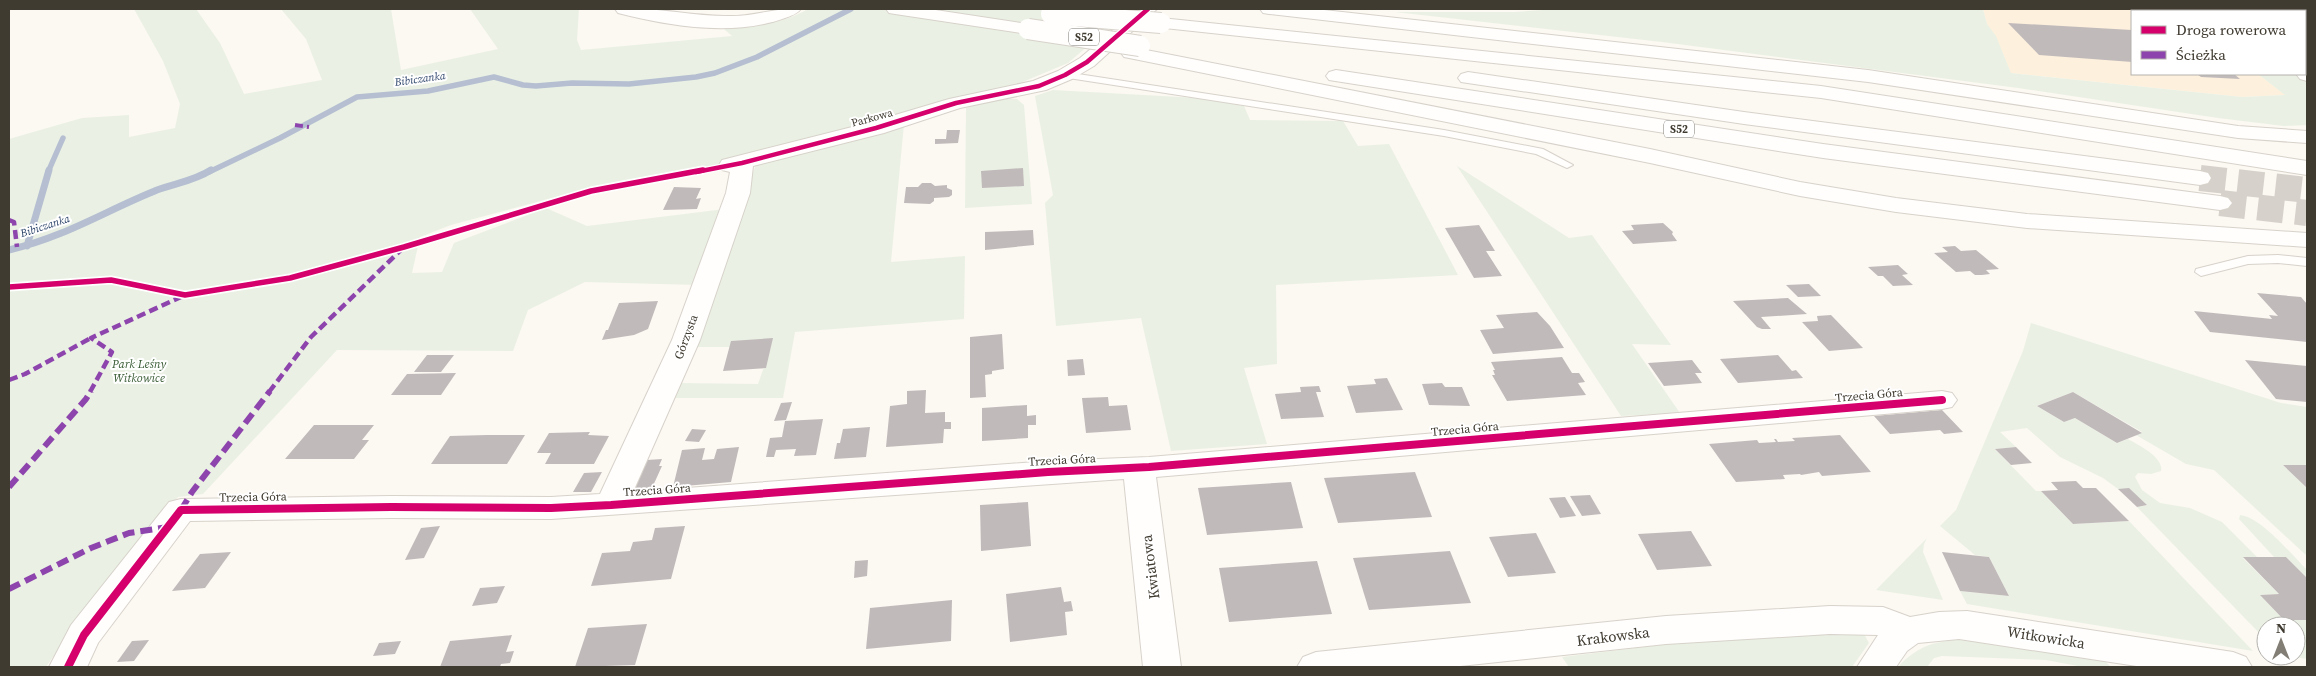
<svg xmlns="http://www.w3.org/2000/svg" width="2316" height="676" viewBox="0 0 2316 676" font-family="'Source Serif 4',serif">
	<rect width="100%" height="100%" fill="#fcf8f2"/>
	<path fill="#fdf1dd" d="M1983,9h223l4,2h-78v63h126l28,21 -44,2 -231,-24 -24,-49z"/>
	<g fill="#eaf1e4">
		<path d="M134,9h62l24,34 24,51 78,-14 -16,-41 -25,-30h110l10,61 97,-21 -28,-40h109l-2,31 4,10 151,-14 -8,-7c29,-3 59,-5 84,-20h323l-63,54 -50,21 -80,19 -68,24 -154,39 -120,20 -145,39 -31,12 -8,36 30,-1 12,-29 92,-35 41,18 138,-17 -27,76 -113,-3 -57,28 -15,41 -176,-1 -134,144 -25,3 -81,97 -51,73h-37v-528l73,-21 47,-3v22l46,-9 5,-24 -17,-43z"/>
		<path d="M1557,9h426l4,15 9,12 15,37 231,24 43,-2 -27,-21h38l11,8v43l-23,1 -66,-8 -200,-30 -356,-46 -267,-30h119z"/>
		<path d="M1053,90l145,8 46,8 6,14 93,1 15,25 31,-2 69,131 -182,10 1,79 -33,4 23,76 -96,7 -30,-133 -85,8 -11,-123 8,-8 -18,-99z"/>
		<path d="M997,98l20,1 7,6 8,99 -67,4 1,-100z"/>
		<path d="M904,124l-13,138 74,-6 -1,63 -169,13 -12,66h-113l8,-15 80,1 13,-37h-77l18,-70 45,-115z"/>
		<path d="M1457,166l112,72 23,-3 79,110 -39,-1 48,69 -59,3z"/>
		<path d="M2031,323l250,80 26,4v58h-24l24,23v68l-93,-86 -28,-6 -50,-29 6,-3 -69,-40 -36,14 27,16 11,-4 42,25 11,-4c10,6 36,18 33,32l-10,3 -13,-1 -3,4 7,13 18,13 30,5 32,14 35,35 -14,1 36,36 -19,1 24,25h23v39l-20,-3h9v-30h-30v14l-129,-133 10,-2 -18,-16h-11l-15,-11 -43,-21 -33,-29 -27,4 16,15 -21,2 41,42h5l32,33 56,-3 124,130 -286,-47 -7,-13 49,5 -20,-39 -14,-2 -35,-29 16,-16 67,-159z"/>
		<path d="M2240,515c21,2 52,40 67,55v8l-21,-21h-12l-35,-38z"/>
		<path d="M1927,538l-3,6 -1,8 20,48 -67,-10z"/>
		<path d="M1854,630l10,4 5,9 -17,24h-283l-7,-10 181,-22z"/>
		<path d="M1965,639l139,21 7,7 -28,-1v1l-37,-7 -104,-4 -8,2 -7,9h-29c20,-22 38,-26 67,-28z"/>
	</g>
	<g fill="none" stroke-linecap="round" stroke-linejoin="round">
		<g stroke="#b5bfd1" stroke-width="5.5">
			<path d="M48,172l15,-34"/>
			<path d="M209,172l71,-34 77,-41 71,-6 66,-14 29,8 13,1 36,-3 57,1 67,-7 19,-4 42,-16 94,-48"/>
		</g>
		<g stroke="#b5bfd1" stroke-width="7">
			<path d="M27,246l22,-76"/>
			<path d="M9,250c56,-13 96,-39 148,-60 19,-7 37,-9 54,-20"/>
		</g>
	</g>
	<g fill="#c1babb">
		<path d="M2008,23l124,7v32l-93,-7z"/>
		<path d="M2197,74h37l6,5 -39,-2z"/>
		<path d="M947,130h13l-2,13 -23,1v-5h11z"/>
		<path d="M1023,168l1,18 -42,2 -1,-17z"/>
		<path d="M922,183h9l4,3 12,-1v3l5,2v5l-3,2 -15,1v3l-4,3 -26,-1 2,-16h12z"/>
		<path d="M674,187l27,1 -5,11 5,-1 -4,11 -34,1z"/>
		<path d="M1663,223l10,9 -1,2 5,7 -44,3 -11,-13 12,-1 -3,-5z"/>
		<path d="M1479,225l16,26h-9l16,25 -28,2 -29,-50z"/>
		<path d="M1033,230l1,15 -49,5v-18z"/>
		<path d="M1955,246l6,5 15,-1 23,19 -13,1 4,4 -8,1h-7l-5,-4 -14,1 -22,-19 14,-1 -6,-5z"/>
		<path d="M1898,265l10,9 -6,1 11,10 -20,1 -10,-10h-5l-10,-9z"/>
		<path d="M1809,284l12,12 -23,1 -12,-12z"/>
		<path d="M2257,293l44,4 6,7v38l-97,-10 -16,-21 78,8 -3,-4 9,1z"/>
		<path d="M1788,298l19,16 -46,3 10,12h-9l-5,-2 -24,-26z"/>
		<path d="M658,301l-10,28 -14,6 -32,5 4,-10h2l11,-27z"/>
		<path d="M1537,312l13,14 14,22 -71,6 -13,-24 24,-2 -8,-13z"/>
		<path d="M1831,315l32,33 -34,3 -27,-29 16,-1 -1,-5z"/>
		<path d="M1002,334l2,35 -12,2v3l-7,1 1,22 -16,1v-61z"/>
		<path d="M773,338l-7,30 -43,3 8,-30z"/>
		<path d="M427,355h27l-13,17h-27z"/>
		<path d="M1778,355l14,16 4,-1 7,8 -65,5 -18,-24z"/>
		<path d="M1562,357l10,16h7l6,9 -7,1 8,12 -79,6 -15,-26h3l-2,-5h2l-4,-8z"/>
		<path d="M1083,359l2,16 -17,1 -1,-16z"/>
		<path d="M1692,360l10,13h-7l7,10 -38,3 -16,-23z"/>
		<path d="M2245,360l62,6v36l-31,-3z"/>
		<path d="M456,373l-15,22h-50l16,-21z"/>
		<path d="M1387,378l16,32 -47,3 -9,-27 29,-2 -2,-5z"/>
		<path d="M1442,383l3,4h17l8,19 -41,-1 -7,-21z"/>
		<path d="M1319,386l2,6h-5l8,25 -43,2 -6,-25 26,-2 -1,-5z"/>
		<path d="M926,390l-1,23 20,-1v10h6v7h-7l-1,14 -57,4 4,-41 17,-2v-13z"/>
		<path d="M2073,392l69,41 -25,10 -42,-25 -11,4 -27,-16z"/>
		<path d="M1108,397l1,9 18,-1 4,25 -45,3 -4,-35z"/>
		<path d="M792,402l-6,18 -12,1 7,-18z"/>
		<path d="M1027,405v11l9,-1v10h-8v13l-46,3v-33z"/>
		<path d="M1942,410l21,22 -19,2 -4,-4 -50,4 -16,-18z"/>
		<path d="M823,419l-7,36 -22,1 2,-7 -20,1 -2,7h-8l4,-19 12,-1 3,-16z"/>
		<path d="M314,425h60l-12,15h7l-15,19h-69z"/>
		<path d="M870,427l-4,30 -32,2 3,-16h3l3,-14z"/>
		<path d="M692,429l14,1 -7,12 -14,-1z"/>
		<path d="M590,432l-2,3 21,1 -15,28h-49l6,-11h-14l12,-20z"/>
		<path d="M487,435h38l-18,29h-76l19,-28z"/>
		<path d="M1840,435l31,37 -49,4 -3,-4 -18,3 -1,-1 -17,1 2,4 -49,3 -27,-38 48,-4 2,3 17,-1 -2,-3h2l2,3 17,-1 -3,-3z"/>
		<path d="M739,447l-8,35 -58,5 9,-37 23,-2 -3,12 12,-1 3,-10z"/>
		<path d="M2016,447l16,16 -21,2 -16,-16z"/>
		<path d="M662,459l-3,7h3l-10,22 -19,1 14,-29z"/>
		<path d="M2283,465h24v23z"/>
		<path d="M602,472l-11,20h-18l11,-19z"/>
		<path d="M1415,472l17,45 -94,6 -14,-45z"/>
		<path d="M2076,481l7,7h13l33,33 -56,3 -32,-33 17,-1 -7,-8z"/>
		<path d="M1291,482l12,46 -96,7 -9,-47z"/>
		<path d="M2129,488l18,17 -10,2 -19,-18z"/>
		<path d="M1590,495l11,19 -19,2 -12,-20z"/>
		<path d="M1565,497l11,19 -16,2 -11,-20z"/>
		<path d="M1028,502l3,44 -50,5 -1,-46z"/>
		<path d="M440,526l-16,32 -19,2 16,-32z"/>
		<path d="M685,526l-14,53 -80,7 11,-33 28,-2 3,-9 19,-2 3,-12z"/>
		<path d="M1691,531l21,35 -55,4 -19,-36z"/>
		<path d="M1536,533l20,40 -48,4 -19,-40z"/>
		<path d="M1450,551l21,52 -102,7 -16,-52z"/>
		<path d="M231,552l-26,36 -33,3 28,-37z"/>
		<path d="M1942,552l47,5 20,39 -49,-5z"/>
		<path d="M2243,557h43l21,21v42h-23l-24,-25 19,-1z"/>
		<path d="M868,560l-1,16 -13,2 1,-17z"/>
		<path d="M1317,561l15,53 -103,8 -10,-54z"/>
		<path d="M505,586l-8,17 -25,3 8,-18z"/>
		<path d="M1061,587l3,15 7,-1 2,10 -8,1 2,23 -57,7 -4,-48z"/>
		<path d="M952,600l-1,41 -85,8 4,-41z"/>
		<path d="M647,624l-12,41 -60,2 13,-39z"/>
		<path d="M512,635l-6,17 8,-1 -4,12 -9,1 -1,3h-60l10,-26z"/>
		<path d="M149,640l-15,21 -17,1 15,-21z"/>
		<path d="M401,641l-6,13 -22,2 6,-13z"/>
	</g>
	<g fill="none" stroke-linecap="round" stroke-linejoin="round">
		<g stroke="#d6d2cb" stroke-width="26" stroke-dasharray="26 12" stroke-linecap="butt">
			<path d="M2200,178l107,12"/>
			<path d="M2220,203l87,10"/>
		</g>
		<g stroke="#d7d2ca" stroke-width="2">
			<g id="lane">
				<path d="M1065,72l379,58 99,19 30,16 -6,3 -31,-14 -92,-18 -382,-59 -2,-2z"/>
				<path d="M2278,255l29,3v8l-29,-3 -30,1 -47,12 -6,-4 1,-3 52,-13z"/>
			</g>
		</g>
		<g stroke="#d7d2ca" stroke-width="2">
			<g id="street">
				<path d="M615,9c38,-3 75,7 113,7 25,1 48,-9 73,-7 -4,5 -10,7 -16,9 -52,19 -116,8 -167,-5z"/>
				<path d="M1138,9h19l-63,57 -22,13 -26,11 -86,18 -76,25 -131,33 -3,27 -50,147 -67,152 415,-31 101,-4 793,-66 10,2 5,7 -5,7 -10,2 -786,68 25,190h-38l-19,-188 -573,40 -160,-1 -201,3 -92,122 -11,24h-38l22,-42 98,-123 12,-3 210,-3 160,1 49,-3 72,-154 54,-147 4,-21 -8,-2 -3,-5 3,-5 146,-37 81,-24 84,-18 25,-10 22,-13z"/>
				<path d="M1260,9h55l553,61 370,56 69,5v12l-69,-5 -370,-56 -599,-68 -6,-1z"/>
				<path d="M2208,9h19l2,2h-19z"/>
				<path d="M2279,9h20l2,2h-20z"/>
				<path d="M2305,67l2,1v13l-7,-2 -4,-5h9z"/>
				<path d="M1830,606l53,1 27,10 29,-5 28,-1 266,41 13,5 6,10h-109l-184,-28 -41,4 -11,8 -11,16h-39l21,-32 -48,-1 -164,10 -215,23h-154l6,-10 13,-5 350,-36z"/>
			</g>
		</g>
		<g stroke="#d7d2ca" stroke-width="2">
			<g id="secondary">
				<path d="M2255,9h20l2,2h-20z"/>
				<path d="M2305,41l2,1v13l-2,-1z"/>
			</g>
		</g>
		<g stroke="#d7d2ca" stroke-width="2">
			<g id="highway">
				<path d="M886,9h43l99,15 6,1 3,4 -3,4 -6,1 -133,-20 -6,-1z"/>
				<path d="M1161,18l660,68 486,75v14l-486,-77 -666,-71 -3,-4 3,-4z"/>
				<path d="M1131,47l519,102 150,33 96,16 131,16 280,19v14l-280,-19 -131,-16 -96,-16 -150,-33 -526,-106 -3,-4 3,-4z"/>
				<path d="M1336,70l487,74 397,52 8,2 4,5 -4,5 -8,2 -397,-52 -494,-78 -3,-4 3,-4z"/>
				<path d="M1468,72l276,40 456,59 8,2 3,5 -3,5 -8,2 -456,-61 -283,-42 -3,-4 3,-4z"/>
			</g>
		</g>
		<use href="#lane" fill="#fffefd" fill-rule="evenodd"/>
		<use href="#street" fill="#fffefd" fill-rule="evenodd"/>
		<use href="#secondary" fill="#fffefd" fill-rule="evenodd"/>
		<use href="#highway" fill="#fffefd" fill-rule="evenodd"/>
		<g stroke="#d7d2ca" stroke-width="22" stroke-linecap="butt">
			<g id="highway-bridge">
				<path d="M1051,14l110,9"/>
				<path d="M1028,29l112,17"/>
			</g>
		</g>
		<use href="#highway-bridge" stroke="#fffefd" stroke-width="20"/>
		<path stroke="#8e44ad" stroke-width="4" stroke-dasharray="8 4" stroke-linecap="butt" d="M295,125l14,2"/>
		<g stroke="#8e44ad" stroke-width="4.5" stroke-dasharray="9 4.5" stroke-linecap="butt">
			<path d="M9,220l5,2 3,25"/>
			<path d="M9,380l16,-6 66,-36"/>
			<path d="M90,392l22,-40 -21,-14 92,-42"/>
			<path d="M269,392l42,-55 91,-88"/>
		</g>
		<g stroke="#8e44ad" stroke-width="6" stroke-dasharray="12 6" stroke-linecap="butt">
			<path d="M9,487l77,-88 5,-8"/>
			<path d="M181,510l11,-18 78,-101"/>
			<path d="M9,589l82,-41 38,-15 39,-6"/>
		</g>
		<g stroke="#fff" stroke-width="7">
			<path id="cycleway-far2" d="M696,172l46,-9 134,-35 80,-25 83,-17 26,-11 22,-13 61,-53"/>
		</g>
		<g stroke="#fff" stroke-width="9">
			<path id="cycleway-far1" d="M9,287l102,-7 74,15 105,-17 114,-31 187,-56 112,-21"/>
		</g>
		<g stroke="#fff" stroke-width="11">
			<path id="cycleway" d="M68,667l16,-32 97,-125 210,-3 160,1 60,-3 437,-33 101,-5 793,-67"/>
		</g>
		<use href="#cycleway-far2" stroke="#d6006c" stroke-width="4.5"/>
		<use href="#cycleway-far1" stroke="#d6006c" stroke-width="5.5"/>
		<use href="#cycleway" stroke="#d6006c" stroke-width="8"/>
	</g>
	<g text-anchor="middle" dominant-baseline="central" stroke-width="4" stroke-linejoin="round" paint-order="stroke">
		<g fill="#fff" stroke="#79766f" stroke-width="1">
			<rect x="1069" y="28.5" width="30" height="17" rx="4"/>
			<rect x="1664" y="120.5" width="30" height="17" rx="4"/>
		</g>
		<g font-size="11" font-weight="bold" fill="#403b31">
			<text x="1084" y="37">S52</text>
			<text x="1679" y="129">S52</text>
		</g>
		<g font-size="11" font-style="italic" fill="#273f66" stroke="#fff">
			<text transform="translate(420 79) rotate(-8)">Bibiczanka</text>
			<text transform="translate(45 226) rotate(-18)">Bibiczanka</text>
		</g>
		<g font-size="11" fill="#403b31" stroke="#fff">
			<text transform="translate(872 118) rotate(-15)">Parkowa</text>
		</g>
		<g font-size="12" fill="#403b31" stroke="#fff">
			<text transform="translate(686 337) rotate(-70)">Górzysta</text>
			<text transform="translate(1869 395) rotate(-5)">Trzecia Góra</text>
			<text transform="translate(1465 429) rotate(-5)">Trzecia Góra</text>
			<text transform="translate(1062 460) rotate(-3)">Trzecia Góra</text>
			<text transform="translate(657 490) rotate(-4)">Trzecia Góra</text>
			<text transform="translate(253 497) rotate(-1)">Trzecia Góra</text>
		</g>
		<g font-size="12" font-style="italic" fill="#395c35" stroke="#fff">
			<text x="139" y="364">Park Leśny<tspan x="139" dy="14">Witkowice</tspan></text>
		</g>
		<g font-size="15" fill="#403b31" stroke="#fff">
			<text transform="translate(1150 567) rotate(-97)">Kwiatowa</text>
			<text transform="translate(1613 636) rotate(-7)">Krakowska</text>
			<text transform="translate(2046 637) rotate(9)">Witkowicka</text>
		</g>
	</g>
	<rect width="2316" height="676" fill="none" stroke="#403b31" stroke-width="20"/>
	<rect x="2131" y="10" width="175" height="65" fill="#ffffff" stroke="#b3b1ad"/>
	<rect x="2141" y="26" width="25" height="8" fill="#d6006c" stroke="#b3b1ad"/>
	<text x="2176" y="35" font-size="15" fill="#403b31">Droga rowerowa</text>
	<rect x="2141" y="51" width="25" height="8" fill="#8e44ad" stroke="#b3b1ad"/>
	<text x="2176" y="60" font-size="15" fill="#403b31">Ścieżka</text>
	<g transform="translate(2281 641)"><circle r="24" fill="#ffffff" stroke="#b3b1ad"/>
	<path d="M0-4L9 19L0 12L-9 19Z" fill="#827d75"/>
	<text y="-8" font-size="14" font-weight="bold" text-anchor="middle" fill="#403b31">N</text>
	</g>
</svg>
